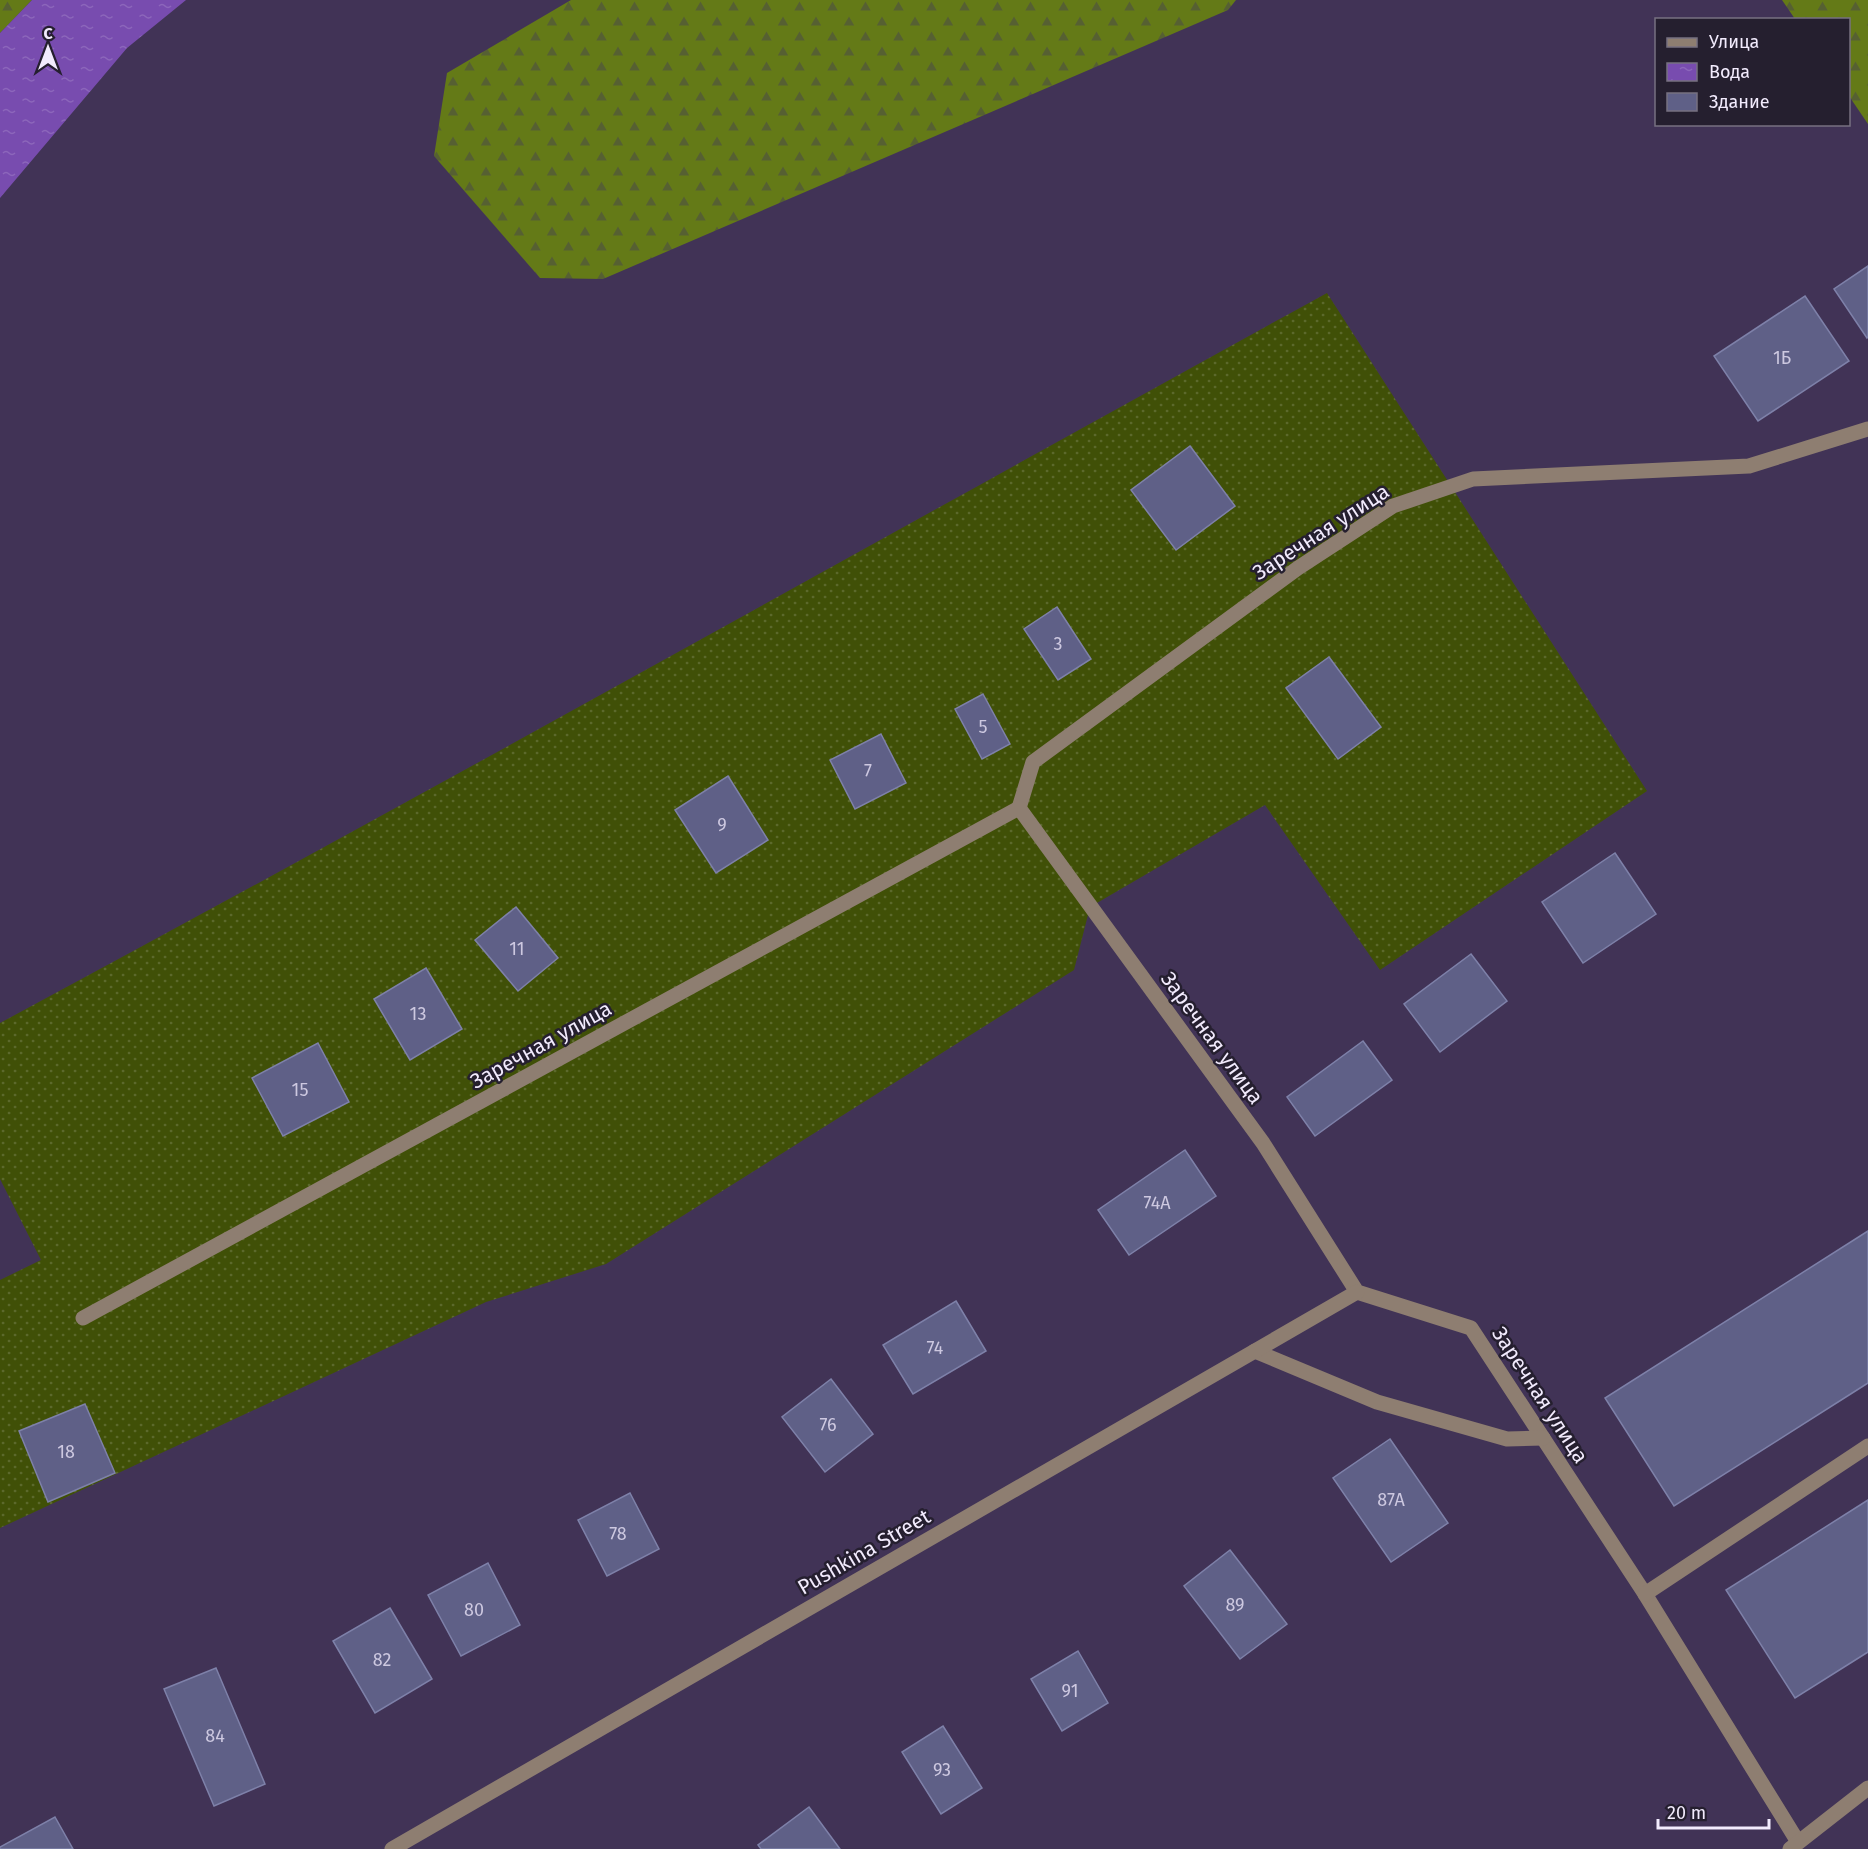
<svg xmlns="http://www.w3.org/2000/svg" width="1868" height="1849" viewBox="0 0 1868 1849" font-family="'Fira Sans',sans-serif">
	<defs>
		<pattern id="grass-dots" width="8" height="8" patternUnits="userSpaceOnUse" patternTransform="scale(1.5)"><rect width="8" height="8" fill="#405007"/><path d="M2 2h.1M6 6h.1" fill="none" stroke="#5c692c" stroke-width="1.8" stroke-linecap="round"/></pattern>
		<pattern id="forest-firs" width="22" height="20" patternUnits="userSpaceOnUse" patternTransform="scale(1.5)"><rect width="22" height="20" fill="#647a17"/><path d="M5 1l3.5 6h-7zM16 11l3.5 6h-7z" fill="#566032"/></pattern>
		<pattern id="water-ripples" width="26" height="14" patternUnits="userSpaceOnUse" patternTransform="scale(1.5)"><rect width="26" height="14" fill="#784caf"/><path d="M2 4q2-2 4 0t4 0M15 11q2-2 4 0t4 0" fill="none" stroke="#8c66bb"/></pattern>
	</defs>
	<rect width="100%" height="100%" fill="#413356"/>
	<path fill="url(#grass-dots)" d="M1327,293l320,498 -267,179 -115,-165 -175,102 -16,63 -468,294 -120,38 -486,226v-248l41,-20 -41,-81v-156c445,-239 885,-487 1327,-730z"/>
	<g fill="url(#forest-firs)">
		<path d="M0,0h32l-32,33z"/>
		<path d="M571,0h665l-8,10 -625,269 -63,-1 -106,-122 13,-83z"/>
		<path d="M1782,0h86v124l-19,-28 -1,-76 -53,-1z"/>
	</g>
	<path fill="url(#water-ripples)" d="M32,0h154l-59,48 -127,150v-165z"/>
	<g fill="#5f6087" stroke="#7e81a9" stroke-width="1.5">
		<path d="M1868,266v71l-1,1 -33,-49z"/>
		<path d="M1805,296l44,65 -91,60 -44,-65z"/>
		<path d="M1190,446l45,60 -59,44 -45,-60z"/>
		<path d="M1057,607l34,52 -33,21 -34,-51z"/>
		<path d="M1329,657l52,70 -43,32 -52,-71z"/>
		<path d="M983,694l27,50 -28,15 -27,-50z"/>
		<path d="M881,734l25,49 -51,26 -25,-49z"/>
		<path d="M728,776l40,64 -52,33 -41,-63z"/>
		<path d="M1615,853l41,61 -73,49 -41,-61z"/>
		<path d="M516,907l42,51 -40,33 -43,-51z"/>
		<path d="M1471,954l36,47 -67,51 -36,-48z"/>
		<path d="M426,968l36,61 -52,31 -36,-61z"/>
		<path d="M1363,1041l29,39 -77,56 -28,-39z"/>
		<path d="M318,1043l31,59 -66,34 -31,-58z"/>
		<path d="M1185,1150l31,46 -87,59 -31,-45z"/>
		<path d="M1868,1231v152l-194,123 -69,-108z"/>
		<path d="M956,1301l30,50 -73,43 -30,-49z"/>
		<path d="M831,1379l42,55 -48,38 -43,-55z"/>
		<path d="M85,1404l30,69 -67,29 -29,-71z"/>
		<path d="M1390,1439l58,84 -57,39 -58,-84z"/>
		<path d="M630,1493l29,56 -52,27 -29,-56z"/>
		<path d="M1868,1500v152l-73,46 -69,-108z"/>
		<path d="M1230,1550l57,74 -47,35 -56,-73z"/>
		<path d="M488,1563l32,62 -59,31 -33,-61z"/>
		<path d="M390,1608l42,71 -57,34 -42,-72z"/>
		<path d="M1078,1651l30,52 -46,28 -31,-52z"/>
		<path d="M216,1668l49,116 -51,22 -50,-117z"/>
		<path d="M943,1726l39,62 -41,26 -39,-62z"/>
		<path d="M809,1807l31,42h-79l-3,-4z"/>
		<path d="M55,1817l18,32h-73v-2z"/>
	</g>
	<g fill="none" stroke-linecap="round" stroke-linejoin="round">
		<g stroke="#8e7e71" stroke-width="15">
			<path d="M1019,808l14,-46 265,-194 95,-62 80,-27 276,-13 119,-37"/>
			<path d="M83,1318l936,-510 244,335 94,149 114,36 174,266 153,248"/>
			<path d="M1255,1351l122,51 130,37 36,-1"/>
			<path d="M1645,1594l223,-148"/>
			<path d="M392,1849l965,-557"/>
			<path d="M1790,1849l78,-61"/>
		</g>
	</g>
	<g text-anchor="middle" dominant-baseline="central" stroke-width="5" stroke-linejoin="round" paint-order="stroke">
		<g font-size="18" fill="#cdc8e0">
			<text x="1782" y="358">1Б</text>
			<text x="1058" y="644">3</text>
			<text x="983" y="727">5</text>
			<text x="868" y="771">7</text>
			<text x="722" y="825">9</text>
			<text x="517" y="949">11</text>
			<text x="418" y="1014">13</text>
			<text x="300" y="1090">15</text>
			<text x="1157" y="1203">74А</text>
			<text x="935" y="1348">74</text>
			<text x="828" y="1425">76</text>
			<text x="66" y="1452">18</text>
			<text x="1391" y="1500">87А</text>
			<text x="618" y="1534">78</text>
			<text x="1235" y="1605">89</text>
			<text x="474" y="1610">80</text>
			<text x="382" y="1660">82</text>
			<text x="1070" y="1691">91</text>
			<text x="215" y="1736">84</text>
			<text x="942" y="1770">93</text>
		</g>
		<g font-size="21" fill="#f2ebfd" stroke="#251f2f">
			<text transform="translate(1321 532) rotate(-33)">Заречная улица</text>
			<text transform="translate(1212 1038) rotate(54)">Заречная улица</text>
			<text transform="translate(541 1045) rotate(-29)">Заречная улица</text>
			<text transform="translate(1540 1395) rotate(57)">Заречная улица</text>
			<text transform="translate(864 1552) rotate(-30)">Pushkina Street</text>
		</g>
	</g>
	<rect x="1655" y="18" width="195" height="108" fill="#251f2f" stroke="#777181" stroke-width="1.5"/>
	<rect x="1667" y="38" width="30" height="9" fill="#8e7e71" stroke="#777181" stroke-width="1.5"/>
	<text x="1709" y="48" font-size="18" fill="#f2ebfd">Улица</text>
	<rect x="1667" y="63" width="30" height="18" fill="url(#water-ripples)" stroke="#777181" stroke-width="1.5"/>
	<text x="1709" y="78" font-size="18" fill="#f2ebfd">Вода</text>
	<rect x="1667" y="93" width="30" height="18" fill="#5f6087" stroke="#777181" stroke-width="1.5"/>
	<text x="1709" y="108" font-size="18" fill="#f2ebfd">Здание</text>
	<g transform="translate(48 48)" stroke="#251f2f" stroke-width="4.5" paint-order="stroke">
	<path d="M0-4.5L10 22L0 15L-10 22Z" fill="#f2ebfd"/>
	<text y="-9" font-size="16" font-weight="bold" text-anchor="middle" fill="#f2ebfd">С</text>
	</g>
	<path d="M1658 1819v9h111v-9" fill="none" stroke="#f2ebfd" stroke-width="3"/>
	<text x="1667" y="1819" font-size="18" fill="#f2ebfd" stroke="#251f2f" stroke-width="4.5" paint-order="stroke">20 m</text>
</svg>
